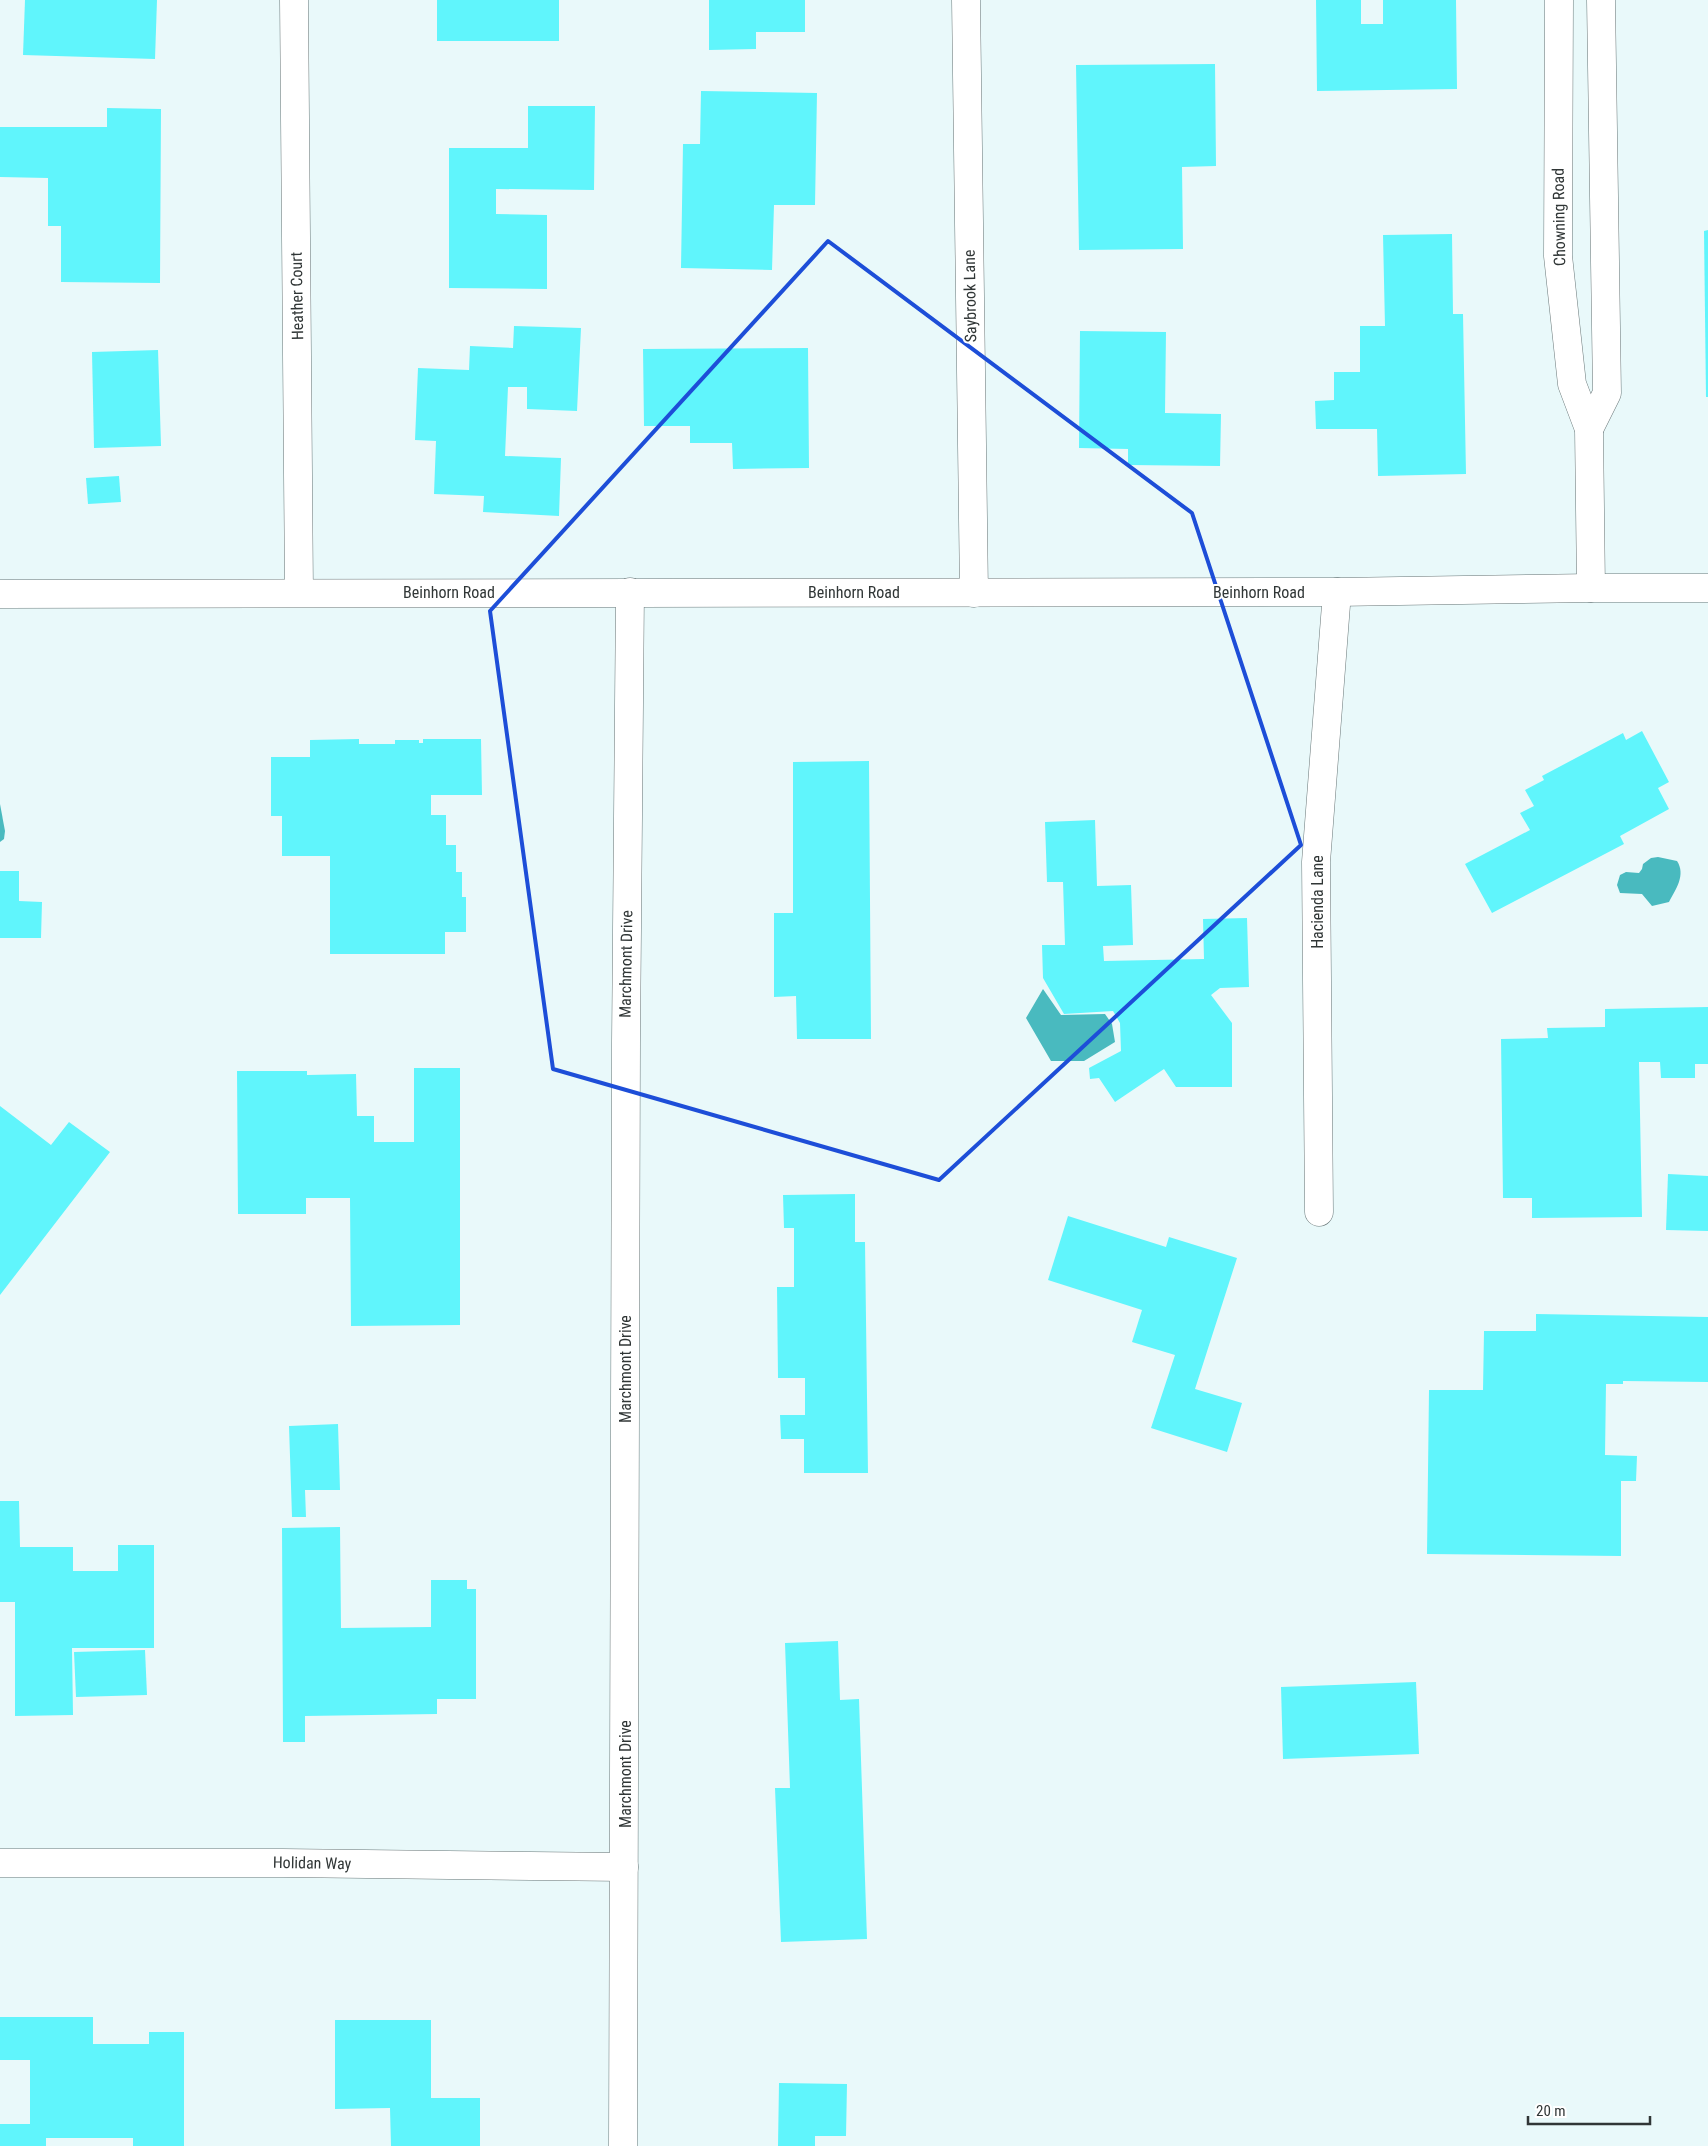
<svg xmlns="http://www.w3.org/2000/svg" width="1708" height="2146" viewBox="0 0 1708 2146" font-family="'Roboto Condensed',sans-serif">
	<rect width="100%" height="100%" fill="#e9f9fa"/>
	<g fill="#49babf">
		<path d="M0,804l5,27 -1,8 -4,3z"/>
		<path d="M1658,857l19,4c9,14 -1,28 -8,41l-17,4 -10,-12 -22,-1 -3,-8 3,-10 6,-3 13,1 3,-4 1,-5 8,-6z"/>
		<path d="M1043,989l18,26 44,-1 7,10 3,18 -31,19h-33l-25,-43z"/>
	</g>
	<g fill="#60f5fc">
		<path d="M25,0h132l-2,59 -132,-4z"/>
		<rect x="437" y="0" width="122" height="41"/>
		<path d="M709,0h96v32h-49v17l-47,1z"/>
		<path d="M1316,0h45v24h22v-24h73l1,89 -140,2z"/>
		<path d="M1215,64l1,102 -34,1 1,82 -104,1 -3,-185z"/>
		<path d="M701,91l116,2 -2,112h-41l-2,65 -91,-2 2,-124h17z"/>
		<path d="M528,106h67l-1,84 -98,-1v25l51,1v74l-98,-1v-140h79z"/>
		<path d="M107,108l54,1 -1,174 -99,-1v-56h-13v-48l-48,-1v-50h107z"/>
		<path d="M1708,230v167h-2l-2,-166z"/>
		<path d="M1452,234l1,80h10l3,160 -88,2 -1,-47h-61l-1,-28 19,-1v-28h26v-46h25l-2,-91z"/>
		<path d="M514,326l67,2 -4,83 -50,-2v-22h-19l-3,69 56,2 -2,58 -76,-4 1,-16 -50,-2 2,-53 -21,-1 3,-72 51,2 1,-24 43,2z"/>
		<path d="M1080,331l86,1 -1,81 56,1 -1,52 -92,-1v-16l-49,-1z"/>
		<path d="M808,348l1,120 -76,1 -1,-26h-42v-17h-46l-1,-77z"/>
		<path d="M158,350l3,96 -67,2 -2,-96z"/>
		<path d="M119,476l2,26 -33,2 -2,-26z"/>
		<path d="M1642,731l27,51 -11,6 11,21 -49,27 4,8 -132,69 -27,-49 65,-34 -10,-17 14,-7 -9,-16 19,-10 -2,-4 81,-43 3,7z"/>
		<path d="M359,739v5h36v-4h24v3h4v-4h58l1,56h-51v20h15v30h10v27h6v25h4v35h-21v22h-115v-98h-48v-40h-11v-59h39v-17z"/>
		<path d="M869,761l2,278h-74l-1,-43 -22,1v-84h19v-151z"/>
		<path d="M1095,820l2,66 34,-1 2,60 -30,1 1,15 100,-2 -1,-40 44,-1 2,69 -29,1 -9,7 21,28v64h-56l-12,-18 -49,33 -16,-24 -9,1 -1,-11 32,-17 -1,-28 -7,-12 -49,3 -21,-36 -1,-33h23l-2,-63h-16l-2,-60z"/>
		<path d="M0,871h19v30l23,1 -1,36h-41z"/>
		<path d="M1708,1007v57h-13v14h-34l-1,-16h-21l3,155 -110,1v-20h-29l-2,-159 47,-1 -1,-10 58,-1v-18z"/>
		<path d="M414,1068h46v257l-109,1 -1,-128h-44v16h-68l-1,-143h70v4l49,-1 1,42h17v26h40z"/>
		<path d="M0,1106l51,39 18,-23 41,30 -110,143z"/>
		<path d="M1668,1174l40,2v55l-42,-1z"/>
		<path d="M855,1194v48h10l3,231h-64v-34h-23l-1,-24h25v-37h-27l-1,-91h17v-59h-10l-1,-33z"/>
		<path d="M1068,1216l98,31 3,-10 68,21 -42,131 47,14 -15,49 -76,-24 24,-73 -43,-13 10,-32 -94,-30z"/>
		<path d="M1536,1314l172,3v65l-85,-1v3h-17l-1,71 32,1 -1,25h-15v75l-194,-2 2,-164h54l1,-59h52z"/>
		<path d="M338,1424l2,66h-35l1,27h-14l-3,-91z"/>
		<path d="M0,1501h19l1,46h53v24h45v-26h36v103h-82l1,67 -58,1v-114h-15z"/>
		<path d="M340,1527l1,101 90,-1v-47h36v9h9v110h-39v15l-132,2v26h-22l-1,-214z"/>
		<path d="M838,1641l2,59 19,-1 8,240 -86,3 -6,-154h15l-5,-145z"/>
		<path d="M145,1650l2,45 -71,2 -2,-45z"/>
		<path d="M1416,1682l3,72 -136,5 -2,-72z"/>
		<path d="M0,2017h93v27h56v-12h35v114h-51v-8h-87v8h-46v-22h30v-64h-30z"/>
		<path d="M335,2020h96v78h49v48h-89l-1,-38 -55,1z"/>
		<path d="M779,2083l68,1 -1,52h-31v10h-37z"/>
	</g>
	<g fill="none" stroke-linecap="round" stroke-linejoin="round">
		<g stroke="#687677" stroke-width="29">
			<g id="minor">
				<path d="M294,0l5,592"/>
				<path d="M966,0l8,593"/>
				<path d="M1559,0l-1,256 14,128 17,45 2,159"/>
				<path d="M1589,429l18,-36 -6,-393"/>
				<path d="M1319,1212l-3,-350 21,-270"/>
				<path d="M0,1863h283l341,4"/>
				<path d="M623,2146l3,-1104 4,-450"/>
			</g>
		</g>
		<g stroke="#687677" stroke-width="29">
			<path id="tertiary" d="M0,594l1337,-2 254,-4h117"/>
		</g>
		<use href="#minor" stroke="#fff" stroke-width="28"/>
		<use href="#tertiary" stroke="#fff" stroke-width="28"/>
	</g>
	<path fill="none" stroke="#1d4ed8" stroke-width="4" stroke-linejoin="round" d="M828,241l364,272 109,332 -362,335 -386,-111 -63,-458z"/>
	<g text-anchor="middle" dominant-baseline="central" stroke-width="4" stroke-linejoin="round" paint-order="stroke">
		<g font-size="16" fill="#303636" stroke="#fff">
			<text transform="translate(1559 217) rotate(-91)">Chowning Road</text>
			<text transform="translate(297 296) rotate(-91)">Heather Court</text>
			<text transform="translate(970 296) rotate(-91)">Saybrook Lane</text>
			<text x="449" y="592">Beinhorn Road</text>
			<text x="854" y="592">Beinhorn Road</text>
			<text x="1259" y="592">Beinhorn Road</text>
			<text transform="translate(1317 902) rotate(-90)">Hacienda Lane</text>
			<text transform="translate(626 964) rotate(-89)">Marchmont Drive</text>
			<text transform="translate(625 1369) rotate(-90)">Marchmont Drive</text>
			<text transform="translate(625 1774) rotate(-90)">Marchmont Drive</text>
			<text transform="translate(312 1863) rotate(1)">Holidan Way</text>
		</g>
	</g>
	<path d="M1528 2116v8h122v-8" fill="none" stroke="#303636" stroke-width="2.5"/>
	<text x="1536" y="2116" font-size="15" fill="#303636" stroke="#ffffff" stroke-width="4" paint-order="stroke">20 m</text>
</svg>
